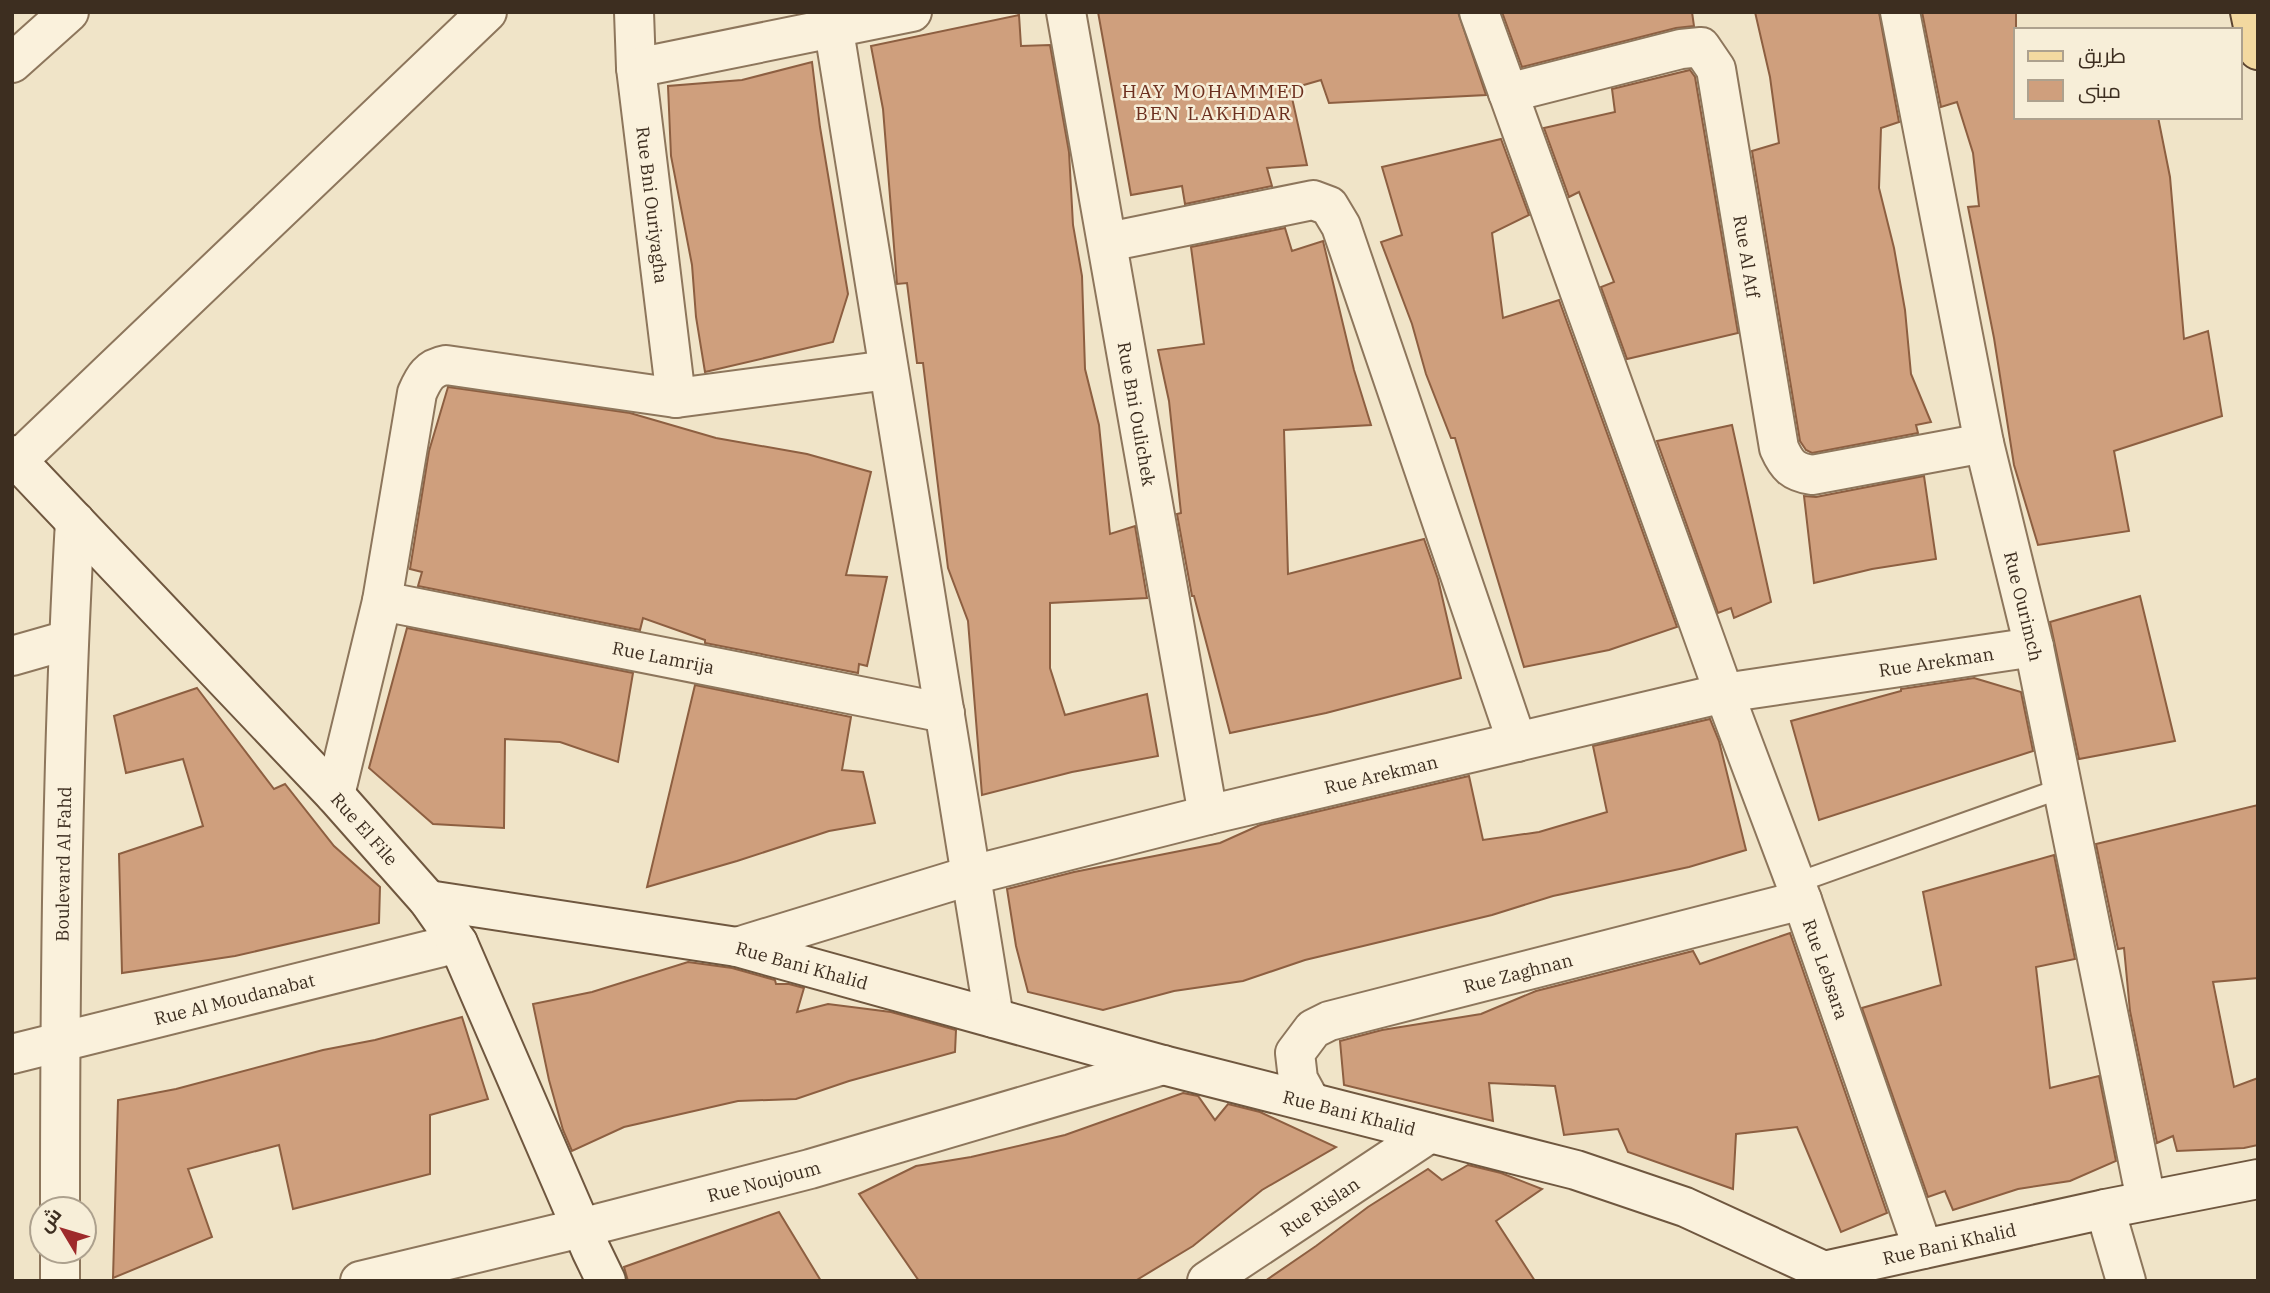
<svg xmlns="http://www.w3.org/2000/svg" width="2270" height="1293" viewBox="0 0 2270 1293" font-family="'IBM Plex Serif',Cairo,serif">
	<rect width="100%" height="100%" fill="#f0e4c8"/>
	<g fill="#cf9f7d" stroke="#8d5f41" stroke-width="2">
		<path d="M1098,12h360l28,83 -157,8 -8,-23 -31,9 17,76 -40,3 5,18 -87,18 -3,-18 -51,9z"/>
		<path d="M1502,12h190l2,14 -18,2 -154,39z"/>
		<path d="M1755,12h124l20,110 -18,6 -2,60 15,60 11,62 6,64 20,48 -15,3 2,8 -106,20 -6,-3 -6,-9 -48,-290 27,-8 -9,-66z"/>
		<path d="M1922,12h94v105h142l12,60 14,162 24,-8 14,85 -108,35 15,80 -91,14 -24,-80 -20,-127 -26,-131 11,-1 -6,-53 -16,-51 -16,5z"/>
		<path d="M1019,15l2,31 29,-1 19,107 4,73 9,51 3,93 14,56 11,109 25,-8 12,72 -97,5v65l15,47 82,-21 11,62 -86,16 -90,23 -14,-174 -20,-53 -25,-205h-6l-10,-80 -10,1 -14,-175 -12,-63z"/>
		<path d="M812,62l8,65 28,167 -15,48 -128,30 -9,-55 -4,-52 -21,-109 -3,-70 74,-6z"/>
		<path d="M1690,70l5,7 43,256 -111,26 -26,-72 13,-5 -35,-90 -10,5 -25,-69 71,-16 -3,-23z"/>
		<path d="M1501,139l28,76 -37,18 11,85 56,-18 118,327 -68,23 -85,17 -69,-229h-4l-25,-64 -14,-50 -31,-82 21,-7 -20,-68z"/>
		<path d="M1285,228l7,23 31,-10 31,129 17,55 -87,5 4,144 136,-35 14,40 23,99 -135,35 -96,20 -36,-137h-2l-15,-82 4,-1 -12,-112 -11,-51 46,-6 -13,-97z"/>
		<path d="M448,387l182,26 86,25 91,16 64,18 -25,103 41,2 -20,89 -8,-2 -1,9 -153,-30v-3l-62,-22 -3,12 -222,-44 4,-14 -12,-3 19,-118z"/>
		<path d="M1732,425l39,177 -37,16 -3,-10 -13,5 -61,-172z"/>
		<path d="M1924,476l12,83 -64,10 -58,14 -10,-87 12,1z"/>
		<path d="M2140,596l35,145 -96,18 -29,-137z"/>
		<path d="M407,628l226,45 -15,89 -58,-20 -55,-3 -1,89 -71,-4 -64,-56z"/>
		<path d="M1974,678l47,14 12,59 -214,69 -28,-99 110,-30v-2z"/>
		<path d="M695,685l156,32 -9,53 21,2 12,51 -46,8 -92,30 -90,26z"/>
		<path d="M197,688l77,101 11,-5 49,62 46,41 -1,36 -144,33 -113,17 -3,-119 84,-28 -20,-67 -57,14 -12,-57z"/>
		<path d="M1710,719l9,22 27,109 -57,17 -136,29 -61,19 -187,45 -62,21 -69,10 -71,19 -75,-18 -12,-46 -9,-57 67,-17 146,-29 40,-18 209,-49 14,64 56,-8 68,-20 -14,-66z"/>
		<path d="M2258,805v173l-45,4 21,105 24,-9v67l-14,3 -67,3 -4,-15 -16,7 -27,-132 -6,-63 -6,1 -22,-105z"/>
		<path d="M2054,855l21,104 -39,8 14,121 49,-12 17,85 -46,20 -52,8 -65,21 -8,-19 -17,6 -66,-189 79,-23 -18,-93z"/>
		<path d="M1790,933l97,280 -46,19 -44,-105 -61,7 -3,55 -105,-37 -10,-23 -54,6 -9,-49 -66,-3 4,38 -149,-36 -4,-44 42,-11 99,-16 55,-23 157,-40 7,13z"/>
		<path d="M688,962l44,6 43,12 1,4h13l15,4 -7,24 31,-8 63,8 65,18 -1,22 -106,29 -53,18 -58,2 -114,26 -52,24 -9,-21 -14,-50 -16,-76 59,-12z"/>
		<path d="M462,1017l26,82 -58,16v59l-137,35 -14,-64 -91,24 24,68 -99,41 5,-178 58,-11 147,-39 52,-10z"/>
		<path d="M1183,1093l15,3 17,24 13,-16 32,8 76,35 -74,43 -69,56 -58,35h-216l-60,-87 57,-28 55,-9 94,-22z"/>
		<path d="M1468,1165l33,8 41,16 -46,32 39,60h-270l51,-35 52,-39 60,-38 14,11z"/>
		<path d="M779,1212l42,69h-193l-4,-14z"/>
	</g>
	<g fill="none" stroke-linecap="round" stroke-linejoin="round">
		<g stroke="#8d765c" stroke-width="23">
			<path id="lane" d="M1796,883l266,-95"/>
		</g>
		<g stroke="#8d765c" stroke-width="42">
			<g id="street">
				<path id="s1" d="M634,12l2,56 40,330"/>
				<path d="M831,12l163,1006"/>
				<path id="s2" d="M1066,12l142,803"/>
				<path id="s3" d="M1479,12l245,681 78,207 121,349"/>
				<path id="s4" d="M1900,12l84,431 50,204 112,553"/>
				<path d="M12,63l57,-51"/>
				<path d="M636,68l276,-56"/>
				<path id="s5" d="M1508,93l173,-44 20,-2 15,22 63,379c8,18 14,24 33,27l172,-32"/>
				<path d="M1108,242l205,-42 16,6 12,20 176,516"/>
				<path d="M18,460l469,-448"/>
				<path id="s6" d="M382,601l563,112"/>
				<path d="M12,656l56,-16"/>
				<path d="M335,795l47,-194 35,-208c7,-16 12,-25 29,-28l230,33 212,-28"/>
				<path id="s7" d="M737,947l235,-72 236,-60 516,-122 310,-46"/>
				<path id="s8" d="M12,1054l446,-111"/>
				<path id="s9" d="M1310,1101l-12,-22 -3,-26 18,-24 16,-8 473,-121"/>
				<path id="s10" d="M60,1209c0,-229 2,-459 15,-688"/>
				<path d="M2105,1209l21,72"/>
				<path d="M60,1281v-30"/>
				<path id="s11" d="M360,1281l221,-53 229,-59 353,-104"/>
				<path id="s12" d="M1207,1281l223,-148"/>
			</g>
		</g>
		<g stroke="#6f573f" stroke-width="42">
			<g id="secondary">
				<path id="s13" d="M12,455l323,340 93,105 30,43 133,307 15,31"/>
				<path id="s14" d="M428,900l309,47 426,118 413,105 109,37 139,64 281,-62 153,-30"/>
			</g>
		</g>
		<g stroke="#5b4430" stroke-width="42">
			<path id="primary" d="M2250,12l8,38"/>
		</g>
		<use href="#lane" stroke="#faf1dc" stroke-width="19"/>
		<use href="#street" stroke="#faf1dc" stroke-width="38"/>
		<use href="#secondary" stroke="#faf1dc" stroke-width="38"/>
		<use href="#primary" stroke="#f3d9a0" stroke-width="38"/>
	</g>
	<g text-anchor="middle" dominant-baseline="central" stroke-width="5" stroke-linejoin="round" paint-order="stroke">
		<g font-size="18" fill="#3d2e20" stroke="#f7eed8">
			<text stroke="none"><textPath href="#s1" startOffset="194">Rue Bni Ouriyagha</textPath></text>
			<text stroke="none"><textPath href="#s5" startOffset="415">Rue Al Atf</textPath></text>
			<text stroke="none"><textPath href="#s2" startOffset="408">Rue Bni Oulichek</textPath></text>
			<text stroke="none"><textPath href="#s4" startOffset="607">Rue Ourimch</textPath></text>
			<text stroke="none"><textPath href="#s6" startOffset="287">Rue Lamrija</textPath></text>
			<text stroke="none"><textPath href="#s7" startOffset="1234">Rue Arekman</textPath></text>
			<text stroke="none"><textPath href="#s7" startOffset="667">Rue Arekman</textPath></text>
			<text stroke="none"><textPath href="#s13" startOffset="514">Rue El File</textPath></text>
			<text stroke="none"><textPath href="#s10" startOffset="345">Boulevard Al Fahd</textPath></text>
			<text stroke="none"><textPath href="#s14" startOffset="380">Rue Bani Khalid</textPath></text>
			<text stroke="none"><textPath href="#s3" startOffset="1018">Rue Lebsara</textPath></text>
			<text stroke="none"><textPath href="#s9" startOffset="294">Rue Zaghnan</textPath></text>
			<text stroke="none"><textPath href="#s8" startOffset="229">Rue Al Moudanabat</textPath></text>
			<text stroke="none"><textPath href="#s14" startOffset="947">Rue Bani Khalid</textPath></text>
			<text stroke="none"><textPath href="#s11" startOffset="416">Rue Noujoum</textPath></text>
			<text stroke="none"><textPath href="#s12" startOffset="135">Rue Rislan</textPath></text>
			<text stroke="none"><textPath href="#s14" startOffset="1577">Rue Bani Khalid</textPath></text>
		</g>
		<g font-size="19" letter-spacing="2" fill="#6b2e1e" stroke="#f7eed8">
			<text x="1214" y="91">HAY MOHAMMED<tspan x="1214" dy="22">BEN LAKHDAR</tspan></text>
		</g>
	</g>
	<rect width="2270" height="1293" fill="none" stroke="#3d2e20" stroke-width="28"/>
	<rect x="2014" y="28" width="228" height="91" fill="#f7eed8" stroke="#ada18e" stroke-width="2"/>
	<rect x="2028" y="51" width="35" height="10" fill="#f3d9a0" stroke="#ada18e" stroke-width="2"/>
	<text x="2078" y="63" font-size="21" fill="#3d2e20">طريق</text>
	<rect x="2028" y="80" width="35" height="21" fill="#cf9f7d" stroke="#ada18e" stroke-width="2"/>
	<text x="2078" y="98" font-size="21" fill="#3d2e20">مبنى</text>
	<g transform="translate(63 1230) rotate(308)"><circle r="33" fill="#f7eed8" stroke="#ada18e" stroke-width="2"/>
	<path d="M0-5L12 26L0 18L-12 26Z" fill="#9e2a2b"/>
	<text y="-10" font-size="19" font-weight="bold" text-anchor="middle" fill="#3d2e20">ش</text>
	</g>
</svg>
